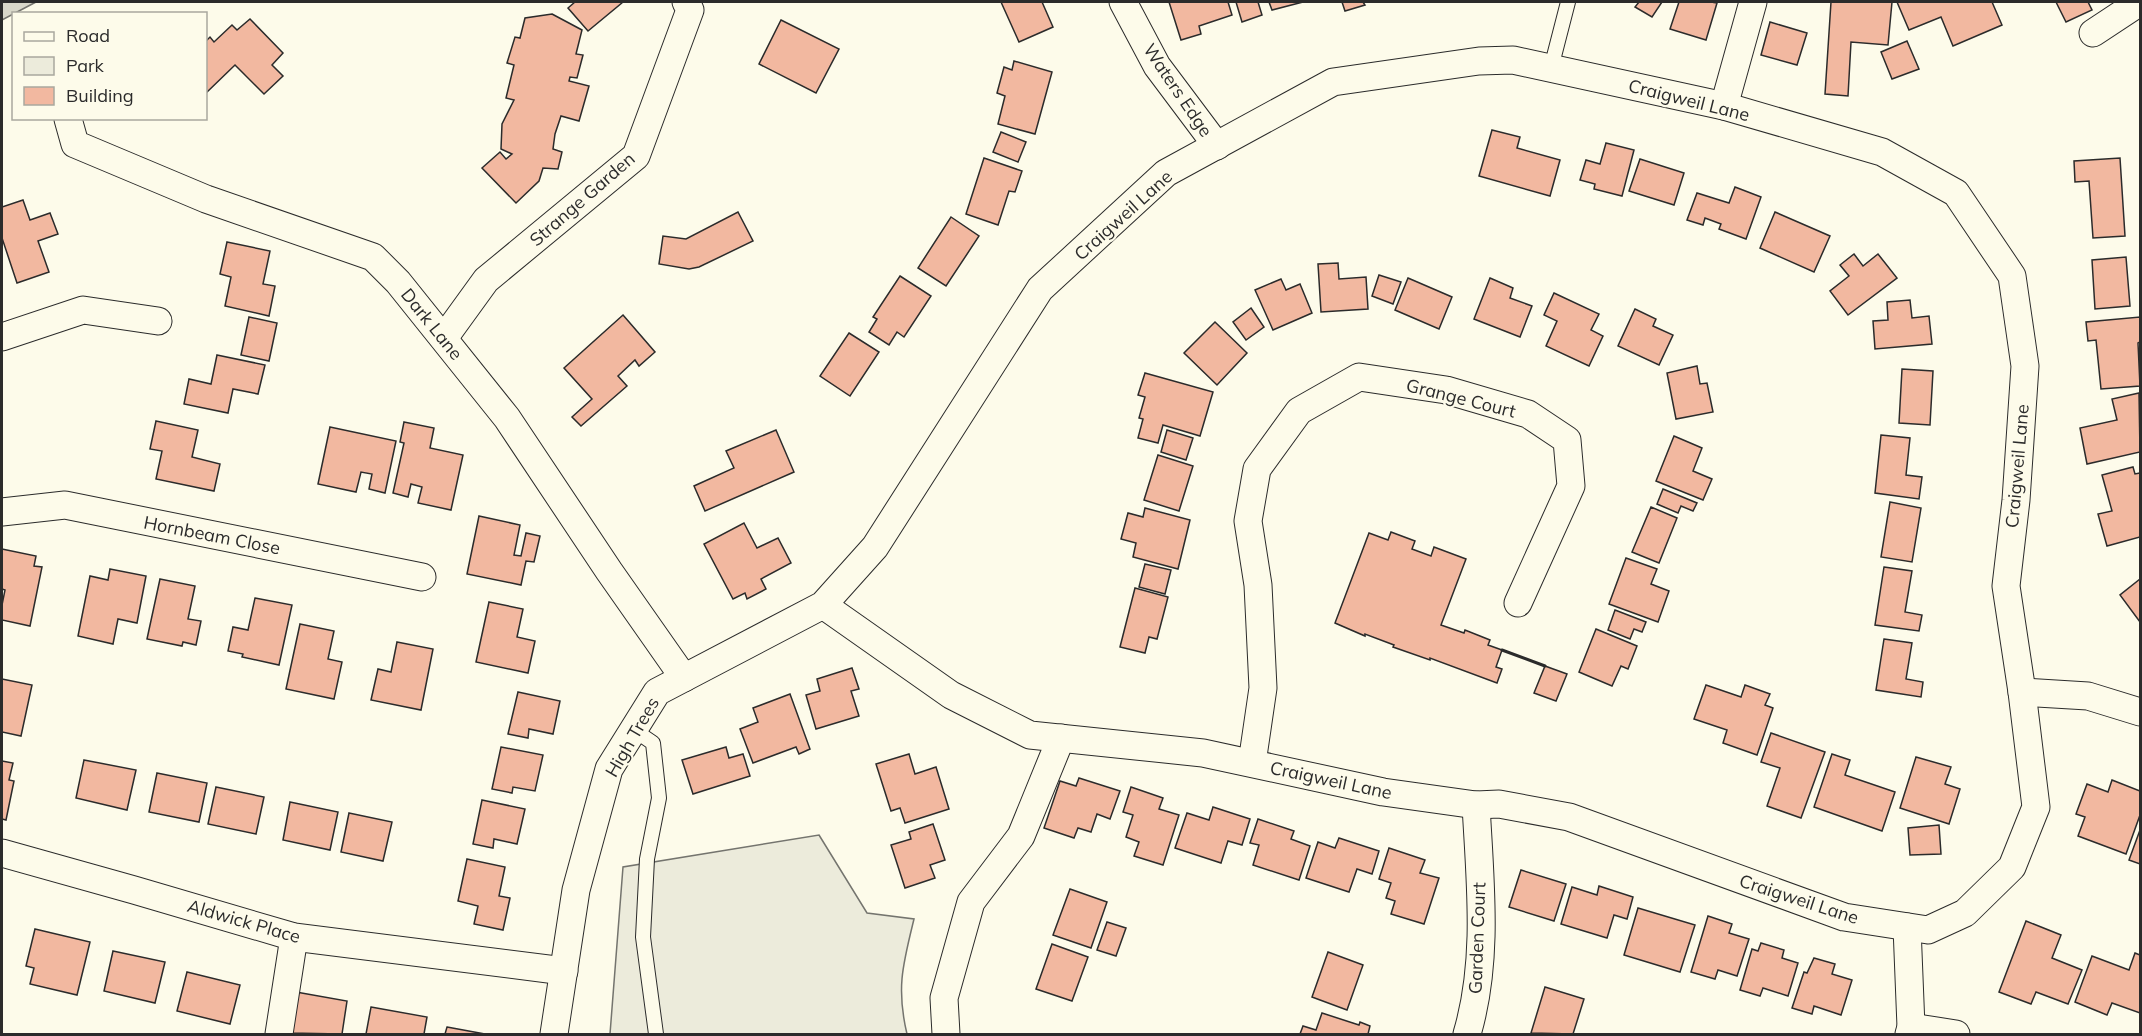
<svg xmlns="http://www.w3.org/2000/svg" width="2142" height="1036" viewBox="0 0 2142 1036" font-family="Mulish,sans-serif">
	<rect width="100%" height="100%" fill="#fdfbea"/>
	<path fill="#ecebdb" stroke="#74746e" stroke-width="1.5" d="M819,835l48,78 47,6c-11,45 -18,69 -7,115h-297l13,-167z"/>
	<path fill="#d8d7c9" stroke="#74746e" stroke-width="1.5" d="M2,2h34l-34,18z"/>
	<g fill="#f2b8a0" stroke="#2b2b2b" stroke-width="1.5">
		<path d="M575,2h48l-35,29 -20,-23z"/>
		<path d="M1001,2h41l11,25 -34,15z"/>
		<path d="M1169,2h59l4,13 -33,11 2,8 -20,6z"/>
		<path d="M1236,2h22l4,13 -20,7z"/>
		<path d="M1269,2h34l-31,8z"/>
		<path d="M1342,2h21l2,3 -20,6z"/>
		<path d="M1639,2h23l-10,15 -17,-10z"/>
		<path d="M1679,2h32l6,1 -11,37 -36,-11z"/>
		<path d="M1831,2h61l-4,43 -37,-3 -3,54 -23,-2z"/>
		<path d="M1897,2h95l10,23 -49,21 -12,-29 -32,13z"/>
		<path d="M2056,2h32l4,8 -26,12z"/>
		<path d="M552,14l30,16 -6,24 7,1 -6,23 -7,-1 -1,4 20,5 -10,35 -18,-5 -6,18 -2,15 9,3 -4,17 -15,-1 -4,13 -23,22 -34,-35 18,-16 6,7 6,-5 -11,-5 1,-25 12,-24 -8,-2 8,-33 -7,-2 8,-26 5,1 5,-20z"/>
		<path d="M250,19l33,34 -11,12 11,11 -19,18 -29,-29 -29,28v-52l4,-4 4,5 18,-17 5,5z"/>
		<path d="M781,20l58,29 -23,44 -57,-29z"/>
		<path d="M1770,22l37,11 -10,32 -36,-10z"/>
		<path d="M1907,41l12,28 -27,10 -11,-27z"/>
		<path d="M1014,61l38,11 -17,62 -37,-10 7,-28 -8,-3 7,-26 8,3z"/>
		<path d="M1492,130l28,7 -3,11 43,12 -10,36 -71,-20z"/>
		<path d="M1001,132l25,10 -8,20 -25,-10z"/>
		<path d="M1606,143l28,7 -12,46 -28,-7 1,-5 -15,-4 6,-20 14,4z"/>
		<path d="M984,158l38,13 -7,21 -6,-1 -11,34 -32,-11z"/>
		<path d="M2120,158l5,78 -32,2 -4,-57 -14,1 -1,-21z"/>
		<path d="M1640,159l44,14 -10,32 -45,-14z"/>
		<path d="M1735,187l26,10 -15,42 -27,-10 2,-5 -16,-6 -2,7 -16,-5 10,-27 32,10z"/>
		<path d="M23,200l7,20 20,-7 8,21 -20,7 11,31 -32,11 -15,-45v-31z"/>
		<path d="M738,212l15,29 -54,26 -10,2 -30,-5 4,-28 23,3z"/>
		<path d="M1775,212l55,24 -16,36 -54,-24z"/>
		<path d="M951,217l28,19 -33,50 -28,-18z"/>
		<path d="M227,242l43,9 -7,33 12,2 -6,30 -44,-10 6,-29 -11,-3z"/>
		<path d="M1854,254l9,12 15,-12 19,24 -49,37 -18,-24 19,-15 -9,-11z"/>
		<path d="M2126,257l4,49 -35,3 -3,-49z"/>
		<path d="M1338,263l1,16 27,-2 2,32 -47,3 -3,-48z"/>
		<path d="M1379,275l22,7 -8,22 -21,-8z"/>
		<path d="M900,276l31,20 -27,41 -7,-5 -8,13 -20,-13 8,-13 -4,-2z"/>
		<path d="M1408,278l44,19 -13,32 -44,-19z"/>
		<path d="M1490,278l23,10 -3,10 22,8 -12,31 -46,-18z"/>
		<path d="M1281,279l5,11 14,-6 12,29 -39,17 -18,-40z"/>
		<path d="M1554,293l45,21 -8,16 12,6 -14,30 -43,-20 11,-25 -13,-6z"/>
		<path d="M1910,300l2,18 17,-2 3,28 -57,5 -2,-28 15,-1 -1,-18z"/>
		<path d="M1251,308l13,19 -18,13 -13,-18z"/>
		<path d="M1635,309l21,10 -3,7 20,9 -14,30 -41,-19z"/>
		<path d="M623,315l32,37 -16,14 -4,-6 -17,16 9,10 -46,40 -9,-9 20,-18 -28,-31z"/>
		<path d="M249,317l28,6 -8,38 -28,-6z"/>
		<path d="M2140,317v25l-2,1 2,43 -39,3 -5,-49 -8,1 -2,-19z"/>
		<path d="M1215,322l32,31 -30,32 -33,-32z"/>
		<path d="M849,333l30,19 -29,44 -30,-20z"/>
		<path d="M217,355l48,10 -7,29 -25,-5 -5,24 -44,-9 5,-25 22,5z"/>
		<path d="M1697,366l3,18 7,-1 6,29 -37,7 -9,-46z"/>
		<path d="M1902,369l31,2 -3,54 -31,-2z"/>
		<path d="M1145,373l68,19 -13,44 -37,-11 -5,18 -20,-5 5,-19 -4,-1 6,-21 -7,-2z"/>
		<path d="M2139,393l1,59 -53,12 -7,-36 37,-8 -5,-21z"/>
		<path d="M156,421l42,9 -6,27 28,7 -6,27 -58,-12 6,-28 -12,-2z"/>
		<path d="M404,422l30,6 -4,20 33,7 -12,55 -33,-7 4,-16 -11,-3 -3,13 -15,-4 11,-50 -4,-1z"/>
		<path d="M330,427l66,14 -11,52 -16,-4 3,-15 -11,-2 -5,20 -38,-8z"/>
		<path d="M776,430l18,42 -89,39 -11,-25 40,-18 -8,-17z"/>
		<path d="M1167,430l26,8 -7,22 -25,-8z"/>
		<path d="M1881,435l29,3 -4,37 16,2 -3,22 -44,-6z"/>
		<path d="M1674,436l28,12 -9,23 19,8 -9,21 -47,-19z"/>
		<path d="M1158,455l35,11 -14,45 -35,-11z"/>
		<path d="M2133,467l2,7 5,-1v64l-33,9 -9,-32 14,-3 -10,-36z"/>
		<path d="M1663,489l34,14 -4,8 -12,-5 -3,7 -21,-9z"/>
		<path d="M1890,502l31,6 -9,54 -31,-5z"/>
		<path d="M1651,507l26,11 -18,45 -27,-11z"/>
		<path d="M1145,508l45,12 -12,49 -45,-12 3,-14 -15,-4 7,-26 15,4z"/>
		<path d="M479,516l41,9 -6,30 7,1 5,-23 14,3 -6,26 -8,-1 -5,24 -54,-11z"/>
		<path d="M744,523l13,25 21,-10 13,25 -30,16 5,10 -19,10 -2,-6 -12,6 -29,-55z"/>
		<path d="M1391,532l24,9 -3,8 19,7 3,-9 32,12 -25,66 23,8 1,-3 25,10 -2,5 14,5 -6,17 6,2 -5,14 -67,-25v2l-37,-13 1,-2 -29,-11v2l-30,-13 34,-90 19,7z"/>
		<path d="M2,549l34,7 -2,10 8,1 -12,59 -28,-6v-15l3,-15 -3,-1z"/>
		<path d="M1626,558l31,11 -6,15 18,7 -11,31 -49,-18z"/>
		<path d="M1145,564l26,6 -6,24 -26,-7z"/>
		<path d="M1884,567l28,4 -7,41 17,3 -3,16 -44,-6z"/>
		<path d="M110,569l36,7 -9,47 -19,-4 -5,25 -35,-8 12,-60 18,4z"/>
		<path d="M160,579l35,7 -7,33 13,2 -5,24 -13,-3 -1,4 -35,-7z"/>
		<path d="M2140,579v43l-20,-27z"/>
		<path d="M1135,588l33,9 -11,42 -8,-2 -4,16 -25,-6z"/>
		<path d="M255,598l37,7 -13,60 -37,-8 1,-3 -15,-3 5,-24 15,3z"/>
		<path d="M489,602l34,7 -6,28 18,4 -7,32 -52,-11z"/>
		<path d="M1615,610l31,12 -4,10 -8,-3 -4,10 -22,-9z"/>
		<path d="M300,624l34,7 -6,28 14,3 -8,37 -48,-10z"/>
		<path d="M1596,629l41,17 -9,23 -7,-3 -9,20 -33,-14z"/>
		<path d="M1884,639l28,4 -6,36 17,3 -2,15 -45,-7z"/>
		<path d="M397,642l36,7 -12,61 -50,-10 7,-31 13,3z"/>
		<path d="M1545,666l22,8 -11,27 -22,-8z"/>
		<path d="M852,668l7,21 -8,2 8,25 -43,13 -10,-34 14,-4 -3,-12z"/>
		<path d="M2,679l30,6 -11,51 -19,-4z"/>
		<path d="M1706,685l35,12 4,-12 25,9 -5,11 8,3 -16,47 -34,-12 4,-13 -33,-11z"/>
		<path d="M518,692l42,9 -7,33 -24,-5 -1,9 -20,-4z"/>
		<path d="M790,694l20,55 -11,5 -3,-7 -43,16 -13,-34 18,-7 -5,-14z"/>
		<path d="M1771,733l54,19 -24,66 -34,-12 13,-38 -19,-6z"/>
		<path d="M501,747l42,8 -8,36 -22,-4 -1,6 -20,-4z"/>
		<path d="M726,747l3,11 14,-4 7,22 -57,18 -11,-34z"/>
		<path d="M909,754l6,20 21,-7 13,42 -44,14 -5,-15 -9,3 -15,-47z"/>
		<path d="M1832,754l18,6 -5,15 50,17 -13,39 -68,-24z"/>
		<path d="M1916,757l35,10 -6,17 15,5 -11,35 -49,-16z"/>
		<path d="M84,760l52,10 -9,40 -51,-12z"/>
		<path d="M2,761l11,2 -4,17 5,1 -8,39 -4,-1z"/>
		<path d="M157,773l50,10 -8,39 -50,-10z"/>
		<path d="M1079,778l41,13 -10,28 -13,-5 -6,18 -13,-4 -4,10 -30,-10 16,-47 16,5z"/>
		<path d="M2112,780l28,11v24l-14,39 -48,-18 7,-19 -9,-3 11,-30 21,8z"/>
		<path d="M216,787l48,10 -8,37 -48,-10z"/>
		<path d="M1131,787l32,11 -4,11 20,6 -16,50 -29,-9 5,-14 -13,-5 7,-22 -10,-3z"/>
		<path d="M482,800l43,9 -8,35 -23,-5 -1,9 -20,-4z"/>
		<path d="M290,802l48,10 -8,38 -47,-10z"/>
		<path d="M1213,807l37,12 -8,26 -14,-4 -7,22 -46,-15 12,-35 22,7z"/>
		<path d="M349,813l43,9 -9,39 -42,-9z"/>
		<path d="M1258,819l36,12 -3,8 19,7 -11,34 -46,-15 6,-20 -9,-2z"/>
		<path d="M933,824l12,36 -15,5 5,13 -30,10 -14,-43 20,-6 -2,-7z"/>
		<path d="M1939,825l2,29 -31,1 -2,-27z"/>
		<path d="M2140,830v34l-11,-4z"/>
		<path d="M1339,838l40,13 -7,23 -15,-5 -8,23 -43,-14 12,-36 17,6z"/>
		<path d="M1389,848l36,12 -5,13 19,5 -15,46 -33,-10 4,-13 -9,-3 5,-15 -12,-4z"/>
		<path d="M467,859l38,8 -6,29 11,2 -7,32 -29,-6 4,-18 -20,-5z"/>
		<path d="M1521,870l45,14 -12,37 -45,-14z"/>
		<path d="M1599,886l34,11 -6,22 -13,-4 -7,23 -46,-14 11,-37 25,8z"/>
		<path d="M1070,889l37,13 -16,46 -38,-13z"/>
		<path d="M1638,908l57,17 -15,47 -56,-17z"/>
		<path d="M1708,916l24,8 -3,9 20,6 -12,37 -19,-6 -3,9 -24,-7z"/>
		<path d="M2026,921l35,14 -9,23 30,12 -14,34 -32,-12 -5,12 -32,-12z"/>
		<path d="M1107,922l19,6 -10,28 -19,-6z"/>
		<path d="M35,929l55,13 -13,53 -47,-11 4,-16 -8,-2z"/>
		<path d="M1761,943l23,7 -2,8 16,5 -10,33 -25,-8 -3,8 -20,-6 12,-41 6,2z"/>
		<path d="M1052,944l36,13 -16,44 -36,-12z"/>
		<path d="M113,951l52,11 -10,41 -51,-12z"/>
		<path d="M1328,952l35,13 -16,45 -35,-13z"/>
		<path d="M2135,953l5,2v58l-28,-10 -5,12 -32,-13 17,-46 37,14z"/>
		<path d="M1814,958l21,6 -3,10 20,6 -11,35 -27,-9 -2,8 -20,-6 12,-36 3,1z"/>
		<path d="M187,972l53,13 -10,39 -53,-13z"/>
		<path d="M1545,987l39,12 -11,35 -42,-1z"/>
		<path d="M296,992l51,9 -5,33 -53,-1z"/>
		<path d="M371,1007l56,10 -3,17h-58z"/>
		<path d="M1322,1013l37,12 1,-3 10,4 -2,8h-68l3,-8 13,4z"/>
		<path d="M447,1027l38,7h-40z"/>
	</g>
	<g fill="none" stroke-linecap="round" stroke-linejoin="round">
		<g stroke="#2b2b2b" stroke-width="16">
			<g id="lane">
				<path d="M1551,68l17,-66"/>
				<path d="M634,730l19,13 6,55 -12,61 -4,78 13,97"/>
			</g>
		</g>
		<g stroke="#2b2b2b" stroke-width="29">
			<g id="street">
				<path d="M1123,2l34,64 60,80"/>
				<path d="M2093,33l47,-31"/>
				<path d="M1724,106l29,-104"/>
				<path d="M68,119l7,25 131,55 167,58 25,25 109,136 102,153 75,107"/>
				<path d="M2,337l81,-27 75,11"/>
				<path d="M444,338l42,-58 150,-124 54,-146 -4,-8"/>
				<path d="M2,512l63,-7 357,72"/>
				<path d="M2022,692l66,4 52,16"/>
				<path d="M1252,763l11,-75 -5,-103 -10,-64 9,-52 42,-58 60,-34 87,13 82,24 39,26 4,46 -53,117"/>
				<path d="M2,853l132,37 160,47 270,34"/>
				<path d="M1907,927l4,100 -2,7"/>
				<path d="M1911,1027l45,7"/>
				<path d="M279,1034l15,-97"/>
				<path d="M554,1034l22,-144 33,-121 48,-77 166,-87 52,-58 165,-258 126,-116 167,-91 146,-21 34,-1 211,46 158,46 74,41 56,83 13,90 -9,134 -10,86 16,106 14,115 -24,60 -47,46 -37,17 -84,-13 -275,-100 -70,-13 -23,1 -93,-13 -180,-39 -173,-18 -79,-40 -128,-90"/>
				<path d="M946,1034l-2,-36 27,-96 50,-66 40,-98"/>
				<path d="M1467,1034c22,-74 13,-153 9,-229"/>
			</g>
		</g>
		<use href="#lane" stroke="#fdfbea" stroke-width="14"/>
		<use href="#street" stroke="#fdfbea" stroke-width="27"/>
		<path stroke="#2b2b2b" stroke-width="3" d="M1502,650l43,16"/>
	</g>
	<g text-anchor="middle" dominant-baseline="central" stroke-width="4.5" stroke-linejoin="round" paint-order="stroke">
		<g font-size="18" fill="#2b2b2b" stroke="#fdfbea">
			<text transform="translate(1178 90) rotate(56)">Waters Edge</text>
			<text transform="translate(1689 100) rotate(14)">Craigweil Lane</text>
			<text transform="translate(582 199) rotate(-41)">Strange Garden</text>
			<text transform="translate(1123 215) rotate(-42)">Craigweil Lane</text>
			<text transform="translate(432 324) rotate(51)">Dark Lane</text>
			<text transform="translate(1461 398) rotate(14)">Grange Court</text>
			<text transform="translate(2017 466) rotate(-85)">Craigweil Lane</text>
			<text transform="translate(212 535) rotate(11)">Hornbeam Close</text>
			<text transform="translate(632 737) rotate(-60)">High Trees</text>
			<text transform="translate(1331 780) rotate(12)">Craigweil Lane</text>
			<text transform="translate(1799 899) rotate(18)">Craigweil Lane</text>
			<text transform="translate(244 921) rotate(16)">Aldwick Place</text>
			<text transform="translate(1477 938) rotate(-88)">Garden Court</text>
		</g>
	</g>
	<rect width="2142" height="1036" fill="none" stroke="#2b2b2b" stroke-width="6"/>
	<rect x="12" y="12" width="195" height="108" fill="#fdfbea" stroke="#a9a89e" stroke-width="1.5"/>
	<rect x="24" y="32" width="30" height="9" fill="#fdfbea" stroke="#a9a89e" stroke-width="1.5"/>
	<text x="66" y="42" font-size="18" fill="#2b2b2b">Road</text>
	<rect x="24" y="57" width="30" height="18" fill="#ecebdb" stroke="#a9a89e" stroke-width="1.5"/>
	<text x="66" y="72" font-size="18" fill="#2b2b2b">Park</text>
	<rect x="24" y="87" width="30" height="18" fill="#f2b8a0" stroke="#a9a89e" stroke-width="1.5"/>
	<text x="66" y="102" font-size="18" fill="#2b2b2b">Building</text>
</svg>
